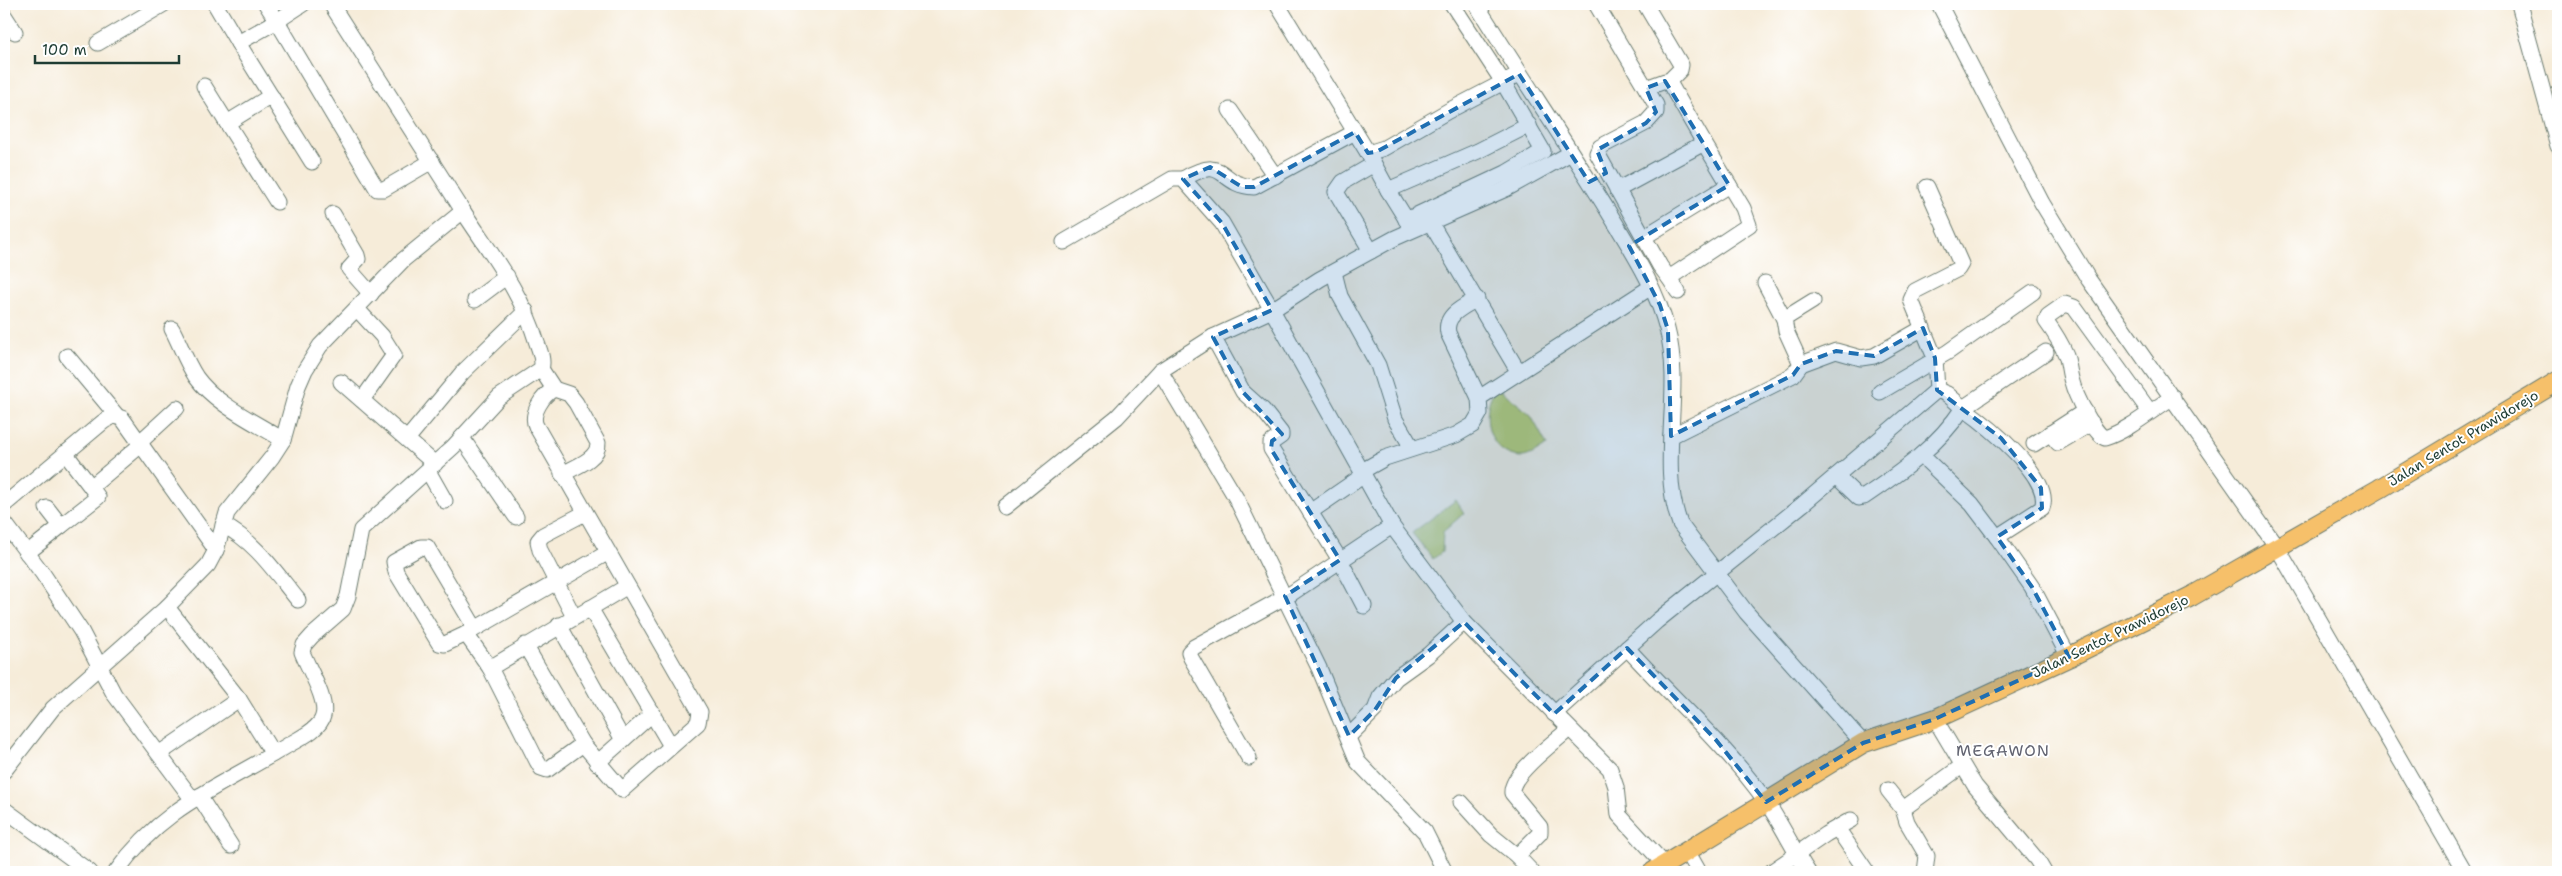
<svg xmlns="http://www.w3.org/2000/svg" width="2562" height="876" viewBox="0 0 2562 876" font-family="'Shantell Sans',sans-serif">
	<rect width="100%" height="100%" fill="#fff"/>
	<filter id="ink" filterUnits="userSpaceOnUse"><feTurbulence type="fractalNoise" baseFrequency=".02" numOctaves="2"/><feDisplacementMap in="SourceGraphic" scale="10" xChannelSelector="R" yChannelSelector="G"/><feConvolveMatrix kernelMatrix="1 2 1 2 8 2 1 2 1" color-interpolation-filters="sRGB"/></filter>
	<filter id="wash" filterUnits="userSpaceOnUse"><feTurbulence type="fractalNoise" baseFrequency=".0096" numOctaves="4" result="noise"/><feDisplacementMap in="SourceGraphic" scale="20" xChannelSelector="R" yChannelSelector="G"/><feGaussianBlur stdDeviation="1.12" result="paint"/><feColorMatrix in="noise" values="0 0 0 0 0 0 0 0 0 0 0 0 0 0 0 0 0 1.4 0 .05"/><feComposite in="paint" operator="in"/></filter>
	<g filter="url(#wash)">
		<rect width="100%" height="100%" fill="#f6ecd9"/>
		<g fill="#bdcb6d" stroke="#6e8450">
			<path d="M1497,387l33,27 17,31c-7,4 -17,12 -25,12 -35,0 -44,-48 -25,-70z"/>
			<path d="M1456,500l8,13 -21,19 -1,20 -9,7 -21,-26z"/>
		</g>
	</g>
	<g filter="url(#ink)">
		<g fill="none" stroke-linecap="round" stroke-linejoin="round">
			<g stroke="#6a7a6e" stroke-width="17">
				<g id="minor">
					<path d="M215,4l23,39"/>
					<path d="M266,4l11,17 26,-17"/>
					<path d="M1277,4l91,149 16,-5 64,-37 71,-37"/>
					<path d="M1476,4c43,69 89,137 132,207 22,37 48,75 59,118 17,63 -10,133 13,195l66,88 117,131"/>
					<path d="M1596,4l60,101v7l-10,11 -46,24 -3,6 63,113 9,12 80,-53 -6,-17 -39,-65 -87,47"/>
					<path d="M1645,4l36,61 -1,5 -12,12"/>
					<path d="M1939,4l103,199 47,77 188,267 188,325"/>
					<path d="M2519,4l39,142"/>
					<path d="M4,15l11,17"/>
					<path d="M98,43l66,-39"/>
					<path d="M204,86l23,37 44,-27"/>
					<path d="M1646,88l19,-7 5,3 34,59"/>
					<path d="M1230,110l45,66"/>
					<path d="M227,123l50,79"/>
					<path d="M1368,153l20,37 90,-39 51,-26"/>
					<path d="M312,162l-74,-119 39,-22 100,168h7l48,-28"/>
					<path d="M1183,179c45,-26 33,6 71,8l101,-55"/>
					<path d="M1388,190l23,37"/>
					<path d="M333,214l24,41 1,4 -9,10 22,25"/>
					<path d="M1406,220l100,-47 37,-22 -40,-69 -51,-78"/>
					<path d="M1430,222l88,149"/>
					<path d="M1644,237l85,-52"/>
					<path d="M1064,242l108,-63h11l39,44 50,87 48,-31 75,-41 111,-49 65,-36"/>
					<path d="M1371,251l-35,-59 7,-10 31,-18"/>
					<path d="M1334,272l6,24 38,69 17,54 13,22 2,8"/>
					<path d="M1669,278l9,14"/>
					<path d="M1765,283l19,36"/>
					<path d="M1477,299c-14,8 -33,16 -29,34l31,65"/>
					<path d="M475,300l32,-24"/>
					<path d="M357,309l25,27 12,19 -32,45"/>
					<path d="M172,329c8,15 14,33 24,48 20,28 59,45 87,63"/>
					<path d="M1213,337l30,55 20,18 18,23v3l-10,7v6l69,111 24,46"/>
					<path d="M2046,352l-83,56c23,16 91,70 79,100l-45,29 35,50 37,70"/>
					<path d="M67,356l50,60"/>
					<path d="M1801,364l35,-13 25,7 13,-2 49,-28"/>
					<path d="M541,369l13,20 15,5 7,9 22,40c1,16 -23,24 -36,31"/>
					<path d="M1160,371l76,127 83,170 39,94 67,70 20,40"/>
					<path d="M341,382l94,82"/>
					<path d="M554,389c-11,6 -24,25 -18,37l164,286 -2,11 -76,67 -39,-46"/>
					<path d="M1880,392l68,-40 85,-60"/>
					<path d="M2150,412l-76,-105 -9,-3 -17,12 -2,5c8,11 15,22 20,34 3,9 3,18 6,27 3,12 22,52 33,56 24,-8 47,-28 68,-41"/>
					<path d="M2050,433l8,10 34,-20"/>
					<path d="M1671,436l122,-61 8,-11 -15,-33 -2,-12 29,-18"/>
					<path d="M408,438l54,-65 64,-62"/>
					<path d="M462,438l54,79"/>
					<path d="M140,442l37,-34"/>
					<path d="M2034,444l51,-33"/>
					<path d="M65,453l26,34"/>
					<path d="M1921,455l51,49 25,33"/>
					<path d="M428,471l17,30"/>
					<path d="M1362,471l23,-13 71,-23 17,-10 7,-12 -1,-15 172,-111"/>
					<path d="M1836,476l23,22 5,-1c36,-24 75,-52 99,-89l-16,-14 -10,-4"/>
					<path d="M4,505l99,-83 9,-6 10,2 94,132"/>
					<path d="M1005,507l112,-90 43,-46 53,-34 59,-27 120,216 72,96 146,147 6,18 3,28 46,50"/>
					<path d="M47,508l14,18 37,-29 -7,-10 51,-43"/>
					<path d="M1310,512l54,-37"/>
					<path d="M4,522l39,52 38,57 33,63 79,106"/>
					<path d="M223,525c33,17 52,47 75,75"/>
					<path d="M27,553l34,-27"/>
					<path d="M167,607l72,92 34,55"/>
					<path d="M590,608l81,138"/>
					<path d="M574,617l-34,-67 -2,-9 5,-6 42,-22"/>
					<path d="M559,625l64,115 -26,23"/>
					<path d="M466,634l-21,10 -6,-1 -43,-71 -2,-10 27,-15h6l48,81"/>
					<path d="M525,645l58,99 -36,26 -6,-2 -4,-7 -47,-93 136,-81"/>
					<path d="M1627,648c46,51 98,96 138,152 16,23 28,49 43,72"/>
					<path d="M490,668l-24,-34 141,-81"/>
					<path d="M1554,714l103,-93 146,-117 134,-114 -2,-32 -24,-58 4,-9 43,-22 3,-5 -34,-77"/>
					<path d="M1935,719l40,67 62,74 7,12"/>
					<path d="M1349,736l26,-26 5,-13 16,-19 32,-23 36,-33"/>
					<path d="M623,740l30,-27"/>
					<path d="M160,753l79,-54"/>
					<path d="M1249,758l-58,-100 -2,-6 5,-5 98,-54 100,-67"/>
					<path d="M4,771l49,-63 114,-101 41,-42 8,-15 11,-37 45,-56 11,-17 15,-54 7,-16 15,-24 83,-86 60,-49 -132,-207"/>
					<path d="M1888,790l15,19"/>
					<path d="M199,796l32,50"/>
					<path d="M1461,802l30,33 26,21"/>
					<path d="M4,809l86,63"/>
					<path d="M1837,828l30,44"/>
					<path d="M1687,851l12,21"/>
					<path d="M116,872c47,-66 103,-85 169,-125 11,-7 35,-17 38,-31 5,-16 -15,-48 -21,-64l2,-7 8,-9 31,-27 5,-13 13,-66 92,-83 46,-50 42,-28c3,-8 -1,-18 -4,-26 -15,-50 -46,-89 -74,-132"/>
					<path d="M1532,872l-15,-16 23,-23v-6l-28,-34c-2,-19 43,-51 57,-64"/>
					<path d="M1771,872l55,-38 25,-14"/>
					<path d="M1925,872l2,-16 -20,-34 -4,-13 59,-43"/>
				</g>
			</g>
			<g stroke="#6a7a6e" stroke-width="21">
				<path id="major" d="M1653,872l210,-129 72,-24 134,-62 123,-61 187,-107 179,-108"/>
			</g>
			<use href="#minor" stroke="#fff" stroke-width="15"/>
			<use href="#major" stroke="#f6c06b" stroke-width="19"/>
		</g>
	</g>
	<path fill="#1f6fb2" fill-opacity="0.2" stroke="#1f6fb2" stroke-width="4" stroke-dasharray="10 6" stroke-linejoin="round" d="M1519,74l70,108 17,-9 -9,-23 49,-27 10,-11 -10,-24 19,-7 64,104 -100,61 31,59 8,25 3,106 122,-61 8,-11 35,-13 38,5 49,-28 12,30 2,32 64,48 40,50 1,20 -45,29 35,50 37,70 -134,62 -72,24 -97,59 -50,-62 -89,-92 -73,66 -90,-92 -68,56 -21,32 -26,26 -64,-140 55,-36 -69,-111 1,-8 10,-7 -39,-42 -30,-55 59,-27 -50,-87 -39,-44 27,-12 32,20h12l101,-55 13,21 8,-1z"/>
	<g text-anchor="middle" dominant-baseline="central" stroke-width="4" stroke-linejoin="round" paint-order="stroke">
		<g font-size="14" fill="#1f3d34" stroke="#fff">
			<text transform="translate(2463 438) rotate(-31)">Jalan Sentot Prawidorejo</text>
			<text transform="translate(2110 636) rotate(-26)">Jalan Sentot Prawidorejo</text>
		</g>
		<g font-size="16" letter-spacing="1" fill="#626471" stroke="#fff">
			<text x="2003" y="750">MEGAWON</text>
		</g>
	</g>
	<rect width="2562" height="876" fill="none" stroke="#fff" stroke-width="20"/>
	<path d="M35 55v8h144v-8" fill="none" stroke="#1f3d34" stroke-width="2.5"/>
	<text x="42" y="55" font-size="15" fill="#1f3d34" stroke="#ffffff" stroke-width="4" paint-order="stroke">100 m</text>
</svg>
